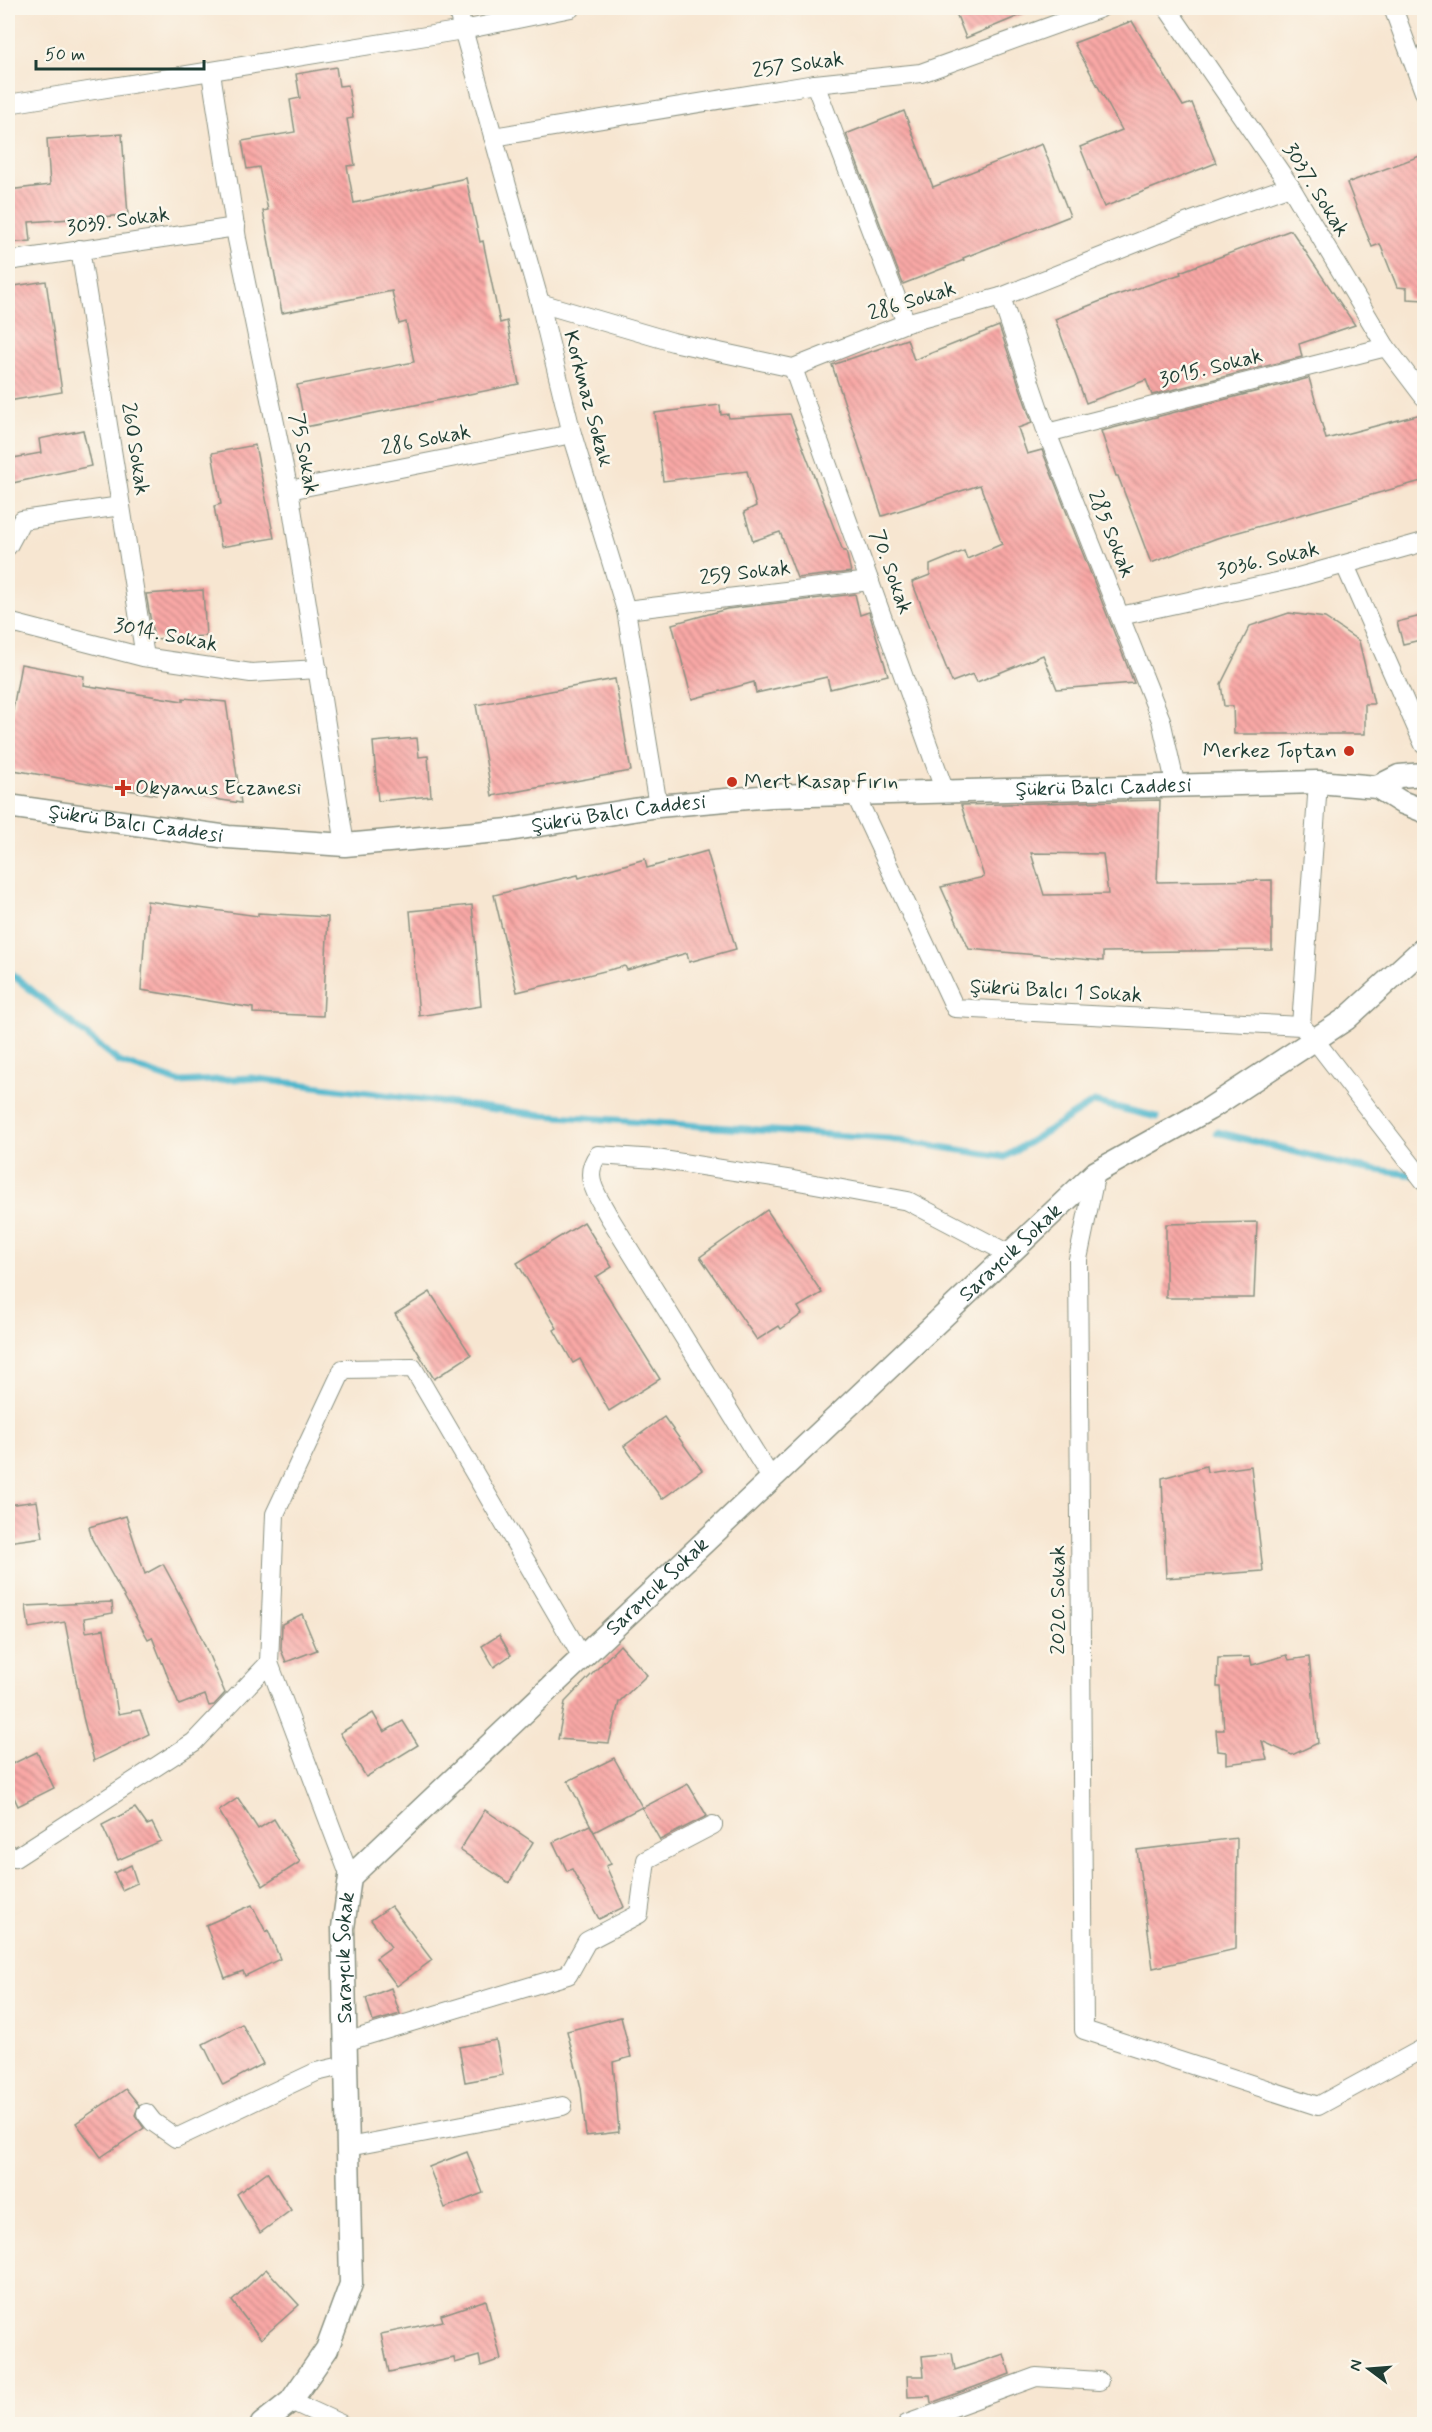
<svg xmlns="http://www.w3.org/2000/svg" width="1432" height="2432" viewBox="0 0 1432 2432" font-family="Mynerve,sans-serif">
	<defs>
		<pattern id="building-back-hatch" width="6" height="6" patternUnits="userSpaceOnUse" patternTransform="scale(1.5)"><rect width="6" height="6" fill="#f9a8a6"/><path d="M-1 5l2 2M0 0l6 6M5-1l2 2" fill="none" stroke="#c98a88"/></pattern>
	</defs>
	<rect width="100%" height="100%" fill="#fbf7ec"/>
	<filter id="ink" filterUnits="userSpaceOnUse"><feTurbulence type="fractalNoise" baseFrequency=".0167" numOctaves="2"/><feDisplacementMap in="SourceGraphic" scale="12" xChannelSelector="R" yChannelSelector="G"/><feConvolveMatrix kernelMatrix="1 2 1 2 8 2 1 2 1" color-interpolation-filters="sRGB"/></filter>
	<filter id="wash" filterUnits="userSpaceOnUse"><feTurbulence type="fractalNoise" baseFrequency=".008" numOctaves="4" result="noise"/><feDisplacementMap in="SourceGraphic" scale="24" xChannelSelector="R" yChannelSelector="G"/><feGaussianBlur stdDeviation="1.35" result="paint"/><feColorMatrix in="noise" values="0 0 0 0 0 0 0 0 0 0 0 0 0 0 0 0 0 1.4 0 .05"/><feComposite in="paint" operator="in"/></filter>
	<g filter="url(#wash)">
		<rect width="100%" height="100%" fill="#f7e6d1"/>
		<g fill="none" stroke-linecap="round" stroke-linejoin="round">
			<g stroke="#4db6cc" stroke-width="7">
				<path d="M8,971l111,91 60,20 72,-4 291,37 347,24 116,18 89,-55 63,15"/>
				<path d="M1217,1132l138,35 59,8"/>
			</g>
		</g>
		<g id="blocks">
			<g fill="url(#building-back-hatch)" fill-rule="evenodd">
				<path d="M954,8h84l-72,30z"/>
				<path d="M1132,21l51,85 9,-3 24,60 -112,44 -24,-60 42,-17 -48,-87z"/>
				<path d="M336,67l3,19 9,-1 5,33 -6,1 8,46 -8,1 7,37 112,-25 14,64 3,-1 17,82 7,-2 12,63 -214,43 -8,-42 117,-23 -8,-40 -7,2 -7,-33 -110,22 -19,-102 5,-1 -9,-43 -12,2 -5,-28 53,-9 -5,-32 10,-2 -4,-24z"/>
				<path d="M904,111l29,76 109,-43 28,72 -107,42 1,2 -61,24 -57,-150z"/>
				<path d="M122,134l6,81 -99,7 2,19 -23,2v-53l42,-5 -3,-46z"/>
				<path d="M1425,154v146l-18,-1v-11l-10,-1 -17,-43 -8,3 -25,-64z"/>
				<path d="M1291,230l64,95 -56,19 3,13 -150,38 -6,-15 -60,23 -31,-84 56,-22 70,-23 -1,-2z"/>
				<path d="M46,281l16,111 -54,9v-114z"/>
				<path d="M999,326l33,97 -14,5 9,26 15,-4 92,233 -77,6 -14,-34 -66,27 -4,-8 -21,8 -40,-100 18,-7v-10l34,-14 3,8 35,-15 -22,-59 -98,31 -50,-151 75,-26 7,21z"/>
				<path d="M1309,378l17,61 99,-26v67l-208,58 -66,25 -33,-87h-2l-15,-45z"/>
				<path d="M720,405l1,10 7,-1 1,4 61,-4 53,137h3l5,21 -54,6 -17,-46 -27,9 -9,-29 12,-6 -9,-35 -84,10 -8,-68z"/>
				<path d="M83,430l8,36 -83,18v-25l33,-6 -2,-14z"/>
				<path d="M255,445l19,93 -53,9 -7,-41 7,-2 -9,-51z"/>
				<path d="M203,590l3,46 -52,3 -8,-45z"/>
				<path d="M855,594l5,21 9,-3 19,63 -58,14 -3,-12 -71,16 -2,-11 -62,17 -20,-75 55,-15z"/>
				<path d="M1289,613l36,5 34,23 15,63h-9v30h-131l-1,-28h-9l-3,-22 29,-58z"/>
				<path d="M1425,615v24l-22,5 -6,-22z"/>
				<path d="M21,664l63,12 -1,9 100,16v-3l43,4 15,101 -84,-13 -1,5 -148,-26v-32z"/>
				<path d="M615,679l16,92 -139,25 -16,-91z"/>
				<path d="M417,738l2,19 9,-1 3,40 -53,5 -5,-59z"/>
				<path d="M1160,800l-3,82 115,-2v70l-169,2v9l-134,-12 -28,-62 43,-10 -23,-72zM1031,853l72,1 5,40 -64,1z"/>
				<path d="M707,851l29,98 -47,13 -2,-9 -60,17 -2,-4 -108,26 -23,-97 84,-20 1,3 66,-19 2,9z"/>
				<path d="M147,901l111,15v-3l70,4 -5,99 -70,-3v-5l-112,-18z"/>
				<path d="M472,905l9,101 -62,10 -9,-105z"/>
				<path d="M767,1210l55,83 -24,14 4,7 -21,15 -2,-3 -22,14 -57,-83z"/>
				<path d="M584,1222l28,45 -16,10 64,102 -51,32 -29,-52 -7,4 -19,-33 3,-2 -40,-65z"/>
				<path d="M1257,1222l-3,76h-88v-74z"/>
				<path d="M430,1292l41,63 -37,24 -39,-65z"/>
				<path d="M664,1417l38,53 -40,29 -38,-53z"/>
				<path d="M1206,1466l1,6 44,-6 12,105 -97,7 -4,-100z"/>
				<path d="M37,1501l6,36 -35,5v-37z"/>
				<path d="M126,1516l19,58 18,-10 33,61 29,68 -11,12 -5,1 -4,-11 -26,10 -27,-68 -4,2 -56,-100 -3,-12z"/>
				<path d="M112,1602l1,11 -29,5 2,14 18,-3 14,85 22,-4 9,24 -55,27 -11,-44 -18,-95 -36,6 -3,-22z"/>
				<path d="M302,1614l15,36 -31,12 -5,-12 1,-26z"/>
				<path d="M499,1635l12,20 -17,12 -12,-21z"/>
				<path d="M620,1645l27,30 -28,27 -10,41 -51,-4 7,-37z"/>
				<path d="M1287,1655l2,5 20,-3 9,86 -26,12 -30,-14 5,18 -41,5v-12l-8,-1 -2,-21h8l-3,-43h-4l1,-29 32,-1 2,8z"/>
				<path d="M373,1713l11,19 19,-11 15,24 -52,32 -26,-44z"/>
				<path d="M37,1752l17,36 -36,18 -10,-22v-18z"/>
				<path d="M614,1758l28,49 -48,25 -26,-51z"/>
				<path d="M688,1784l19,32 -47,24 -18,-32z"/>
				<path d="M238,1798l20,31 16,-10 26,43 -37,24 -44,-75z"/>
				<path d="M135,1808l12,17 5,-2 9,18 -43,19 -16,-35z"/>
				<path d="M485,1810l48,32 -24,41 -49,-33z"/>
				<path d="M590,1825l21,39 -5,2 18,41 -25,12 -27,-50 -5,2 -14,-29z"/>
				<path d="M1237,1838l-1,111 -83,19 -16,-118z"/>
				<path d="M131,1865l6,18 -15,7 -8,-17z"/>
				<path d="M252,1905l14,27 2,-2 12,29 -35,17 -2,-5 -18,7 -19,-53z"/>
				<path d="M391,1906l41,54 -35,26 -21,-28 15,-11 -20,-27z"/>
				<path d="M391,1988l9,26 -27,8 -7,-24z"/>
				<path d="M621,2017l10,40 -18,5 6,70 -33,4 -5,-48 -14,-57z"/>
				<path d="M242,2024l21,40 -40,21 -20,-41z"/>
				<path d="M496,2040l7,35 -38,7 -6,-35z"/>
				<path d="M126,2089l13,16 -4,10 9,13 -43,29 -25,-34z"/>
				<path d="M467,2152l16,41 -38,15 -16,-41z"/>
				<path d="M267,2172l24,38 -31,23 -23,-39z"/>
				<path d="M266,2269l33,36 -38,34 -29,-38z"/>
				<path d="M486,2300l15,59 -20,7 -2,-10 -24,7 -1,-5 -65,14 -8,-38 62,-13 -2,-6z"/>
				<path d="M952,2353l3,17 49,-16 6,20 -79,29 -1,-7 -22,1 -1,-21h17l-2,-20z"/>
			</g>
		</g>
	</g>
	<g filter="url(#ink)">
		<use href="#blocks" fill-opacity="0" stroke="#8b9282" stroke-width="1.5"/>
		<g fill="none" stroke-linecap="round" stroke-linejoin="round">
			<g stroke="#8b9282" stroke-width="20">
				<g id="minor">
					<path d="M457,8l83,295 32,131 54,176 32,196"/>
					<path d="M1167,8l123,178 96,161 38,50"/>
					<path d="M1393,8l31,84"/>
					<path d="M211,73l26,166 53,257 55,349"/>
					<path d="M815,84l91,239"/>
					<path d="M8,104l455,-74 108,-22"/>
					<path d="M493,137l322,-53 106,-11 180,-65"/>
					<path d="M80,249l65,408"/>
					<path d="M8,261l228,-34"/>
					<path d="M1001,297l46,136 114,287 15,67"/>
					<path d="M540,303l133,39 120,26 113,-45 95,-26 185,-74 104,-37"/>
					<path d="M793,368l152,424"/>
					<path d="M1047,433l339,-86"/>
					<path d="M289,490l283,-56"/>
					<path d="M8,546l14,-26 99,-14"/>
					<path d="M1345,565l79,180"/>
					<path d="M626,610l244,-29"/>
					<path d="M1120,616l175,-38 129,-36"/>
					<path d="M8,622l135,35 108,16 67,-4"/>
					<path d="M855,794l100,214 346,18 13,13 110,142"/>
					<path d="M1301,1026l17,-244"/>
					<path d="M1096,1172l-18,87 6,771 234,76 106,-58"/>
					<path d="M771,1478l-163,-263c-11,-20 -26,-39 -10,-60l58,4 137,21 115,21 101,53"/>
					<path d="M269,1663l6,-149 68,-145 70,-1 169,289"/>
					<path d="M8,1853l7,5 179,-116 75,-79 81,214"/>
					<path d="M345,2042l223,-67 19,-34 52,-27 7,-54 67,-35"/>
					<path d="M146,2113l7,9 23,16 140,-66 30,-7"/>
					<path d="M348,2147l215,-41"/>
					<path d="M291,2401l50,23"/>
					<path d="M907,2424l129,-47 63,4"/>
				</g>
			</g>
			<g stroke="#8b9282" stroke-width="25">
				<g id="tertiary">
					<path d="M1377,787l22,-11 25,-2"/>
					<path id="s1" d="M8,806l220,31 117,8 164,-15 149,-24 113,-10 547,-14 59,5 24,15 23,9"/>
					<path id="s2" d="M262,2424l29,-23 36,-52 24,-65 -8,-356 7,-51 746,-705 113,-63 137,-90 78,-71"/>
				</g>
			</g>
			<use href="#minor" stroke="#fff" stroke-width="18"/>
			<use href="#tertiary" stroke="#fff" stroke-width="22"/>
		</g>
	</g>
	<g fill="#c8321e" stroke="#fbf7ec" stroke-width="2">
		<circle cx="1349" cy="751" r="6"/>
		<circle cx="732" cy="782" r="6"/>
		<path d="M120 779h6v6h6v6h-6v6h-6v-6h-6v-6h6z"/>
	</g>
	<g text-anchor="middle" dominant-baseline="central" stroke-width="5" stroke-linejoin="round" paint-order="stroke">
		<g font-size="21" fill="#1f3d34" stroke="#fbf7ec">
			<text transform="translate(798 65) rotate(-8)">257 Sokak</text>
			<text transform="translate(1316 190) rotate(58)">3037. Sokak</text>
			<text transform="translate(118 221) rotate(-8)">3039. Sokak</text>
			<text transform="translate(912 301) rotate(-17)">286 Sokak</text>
			<text transform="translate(1211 368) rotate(-14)">3015. Sokak</text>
			<text transform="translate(588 399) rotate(75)">Korkmaz Sokak</text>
			<text transform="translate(426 440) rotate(-11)">286 Sokak</text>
			<text transform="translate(135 449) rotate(81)">260 Sokak</text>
			<text transform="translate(304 454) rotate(79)">75 Sokak</text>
			<text transform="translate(1111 534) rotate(68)">285 Sokak</text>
			<text transform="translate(1268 560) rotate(-13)">3036. Sokak</text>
			<text transform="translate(891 572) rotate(70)">70. Sokak</text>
			<text transform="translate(745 573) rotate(-7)">259 Sokak</text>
			<text transform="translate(166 635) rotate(11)">3014. Sokak</text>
			<text stroke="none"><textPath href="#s1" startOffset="1101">Şükrü Balcı Caddesi</textPath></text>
			<text stroke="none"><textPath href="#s1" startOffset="615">Şükrü Balcı Caddesi</textPath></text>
			<text stroke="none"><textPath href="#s1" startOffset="129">Şükrü Balcı Caddesi</textPath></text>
			<text transform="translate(1056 991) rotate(3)">Şükrü Balcı 1 Sokak</text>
			<text stroke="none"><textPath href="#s2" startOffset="1486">Saraycık Sokak</textPath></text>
			<text stroke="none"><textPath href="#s2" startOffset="1000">Saraycık Sokak</textPath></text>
			<text transform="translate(1058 1600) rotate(-90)">2020. Sokak</text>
			<text stroke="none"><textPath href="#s2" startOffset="496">Saraycık Sokak</textPath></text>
		</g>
		<g font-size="21" fill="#1f3d34" stroke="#fbf7ec" text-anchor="start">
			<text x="1337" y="751" text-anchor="end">Merkez Toptan</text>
			<text x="744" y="782">Mert Kasap Fırın</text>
			<text x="135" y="788">Okyanus Eczanesi</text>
		</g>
	</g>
	<rect width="1432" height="2432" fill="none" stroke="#fbf7ec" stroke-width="30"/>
	<g transform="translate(1369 2369) rotate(286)" stroke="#fbf7ec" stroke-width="4.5" paint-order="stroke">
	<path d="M0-4.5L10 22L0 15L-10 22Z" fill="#1f3d34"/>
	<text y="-9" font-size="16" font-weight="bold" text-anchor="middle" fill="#1f3d34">N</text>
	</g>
	<path d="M36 60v9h168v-9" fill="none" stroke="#1f3d34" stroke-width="3"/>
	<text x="45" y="60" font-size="18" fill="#1f3d34" stroke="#fbf7ec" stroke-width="4.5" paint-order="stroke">50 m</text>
</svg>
